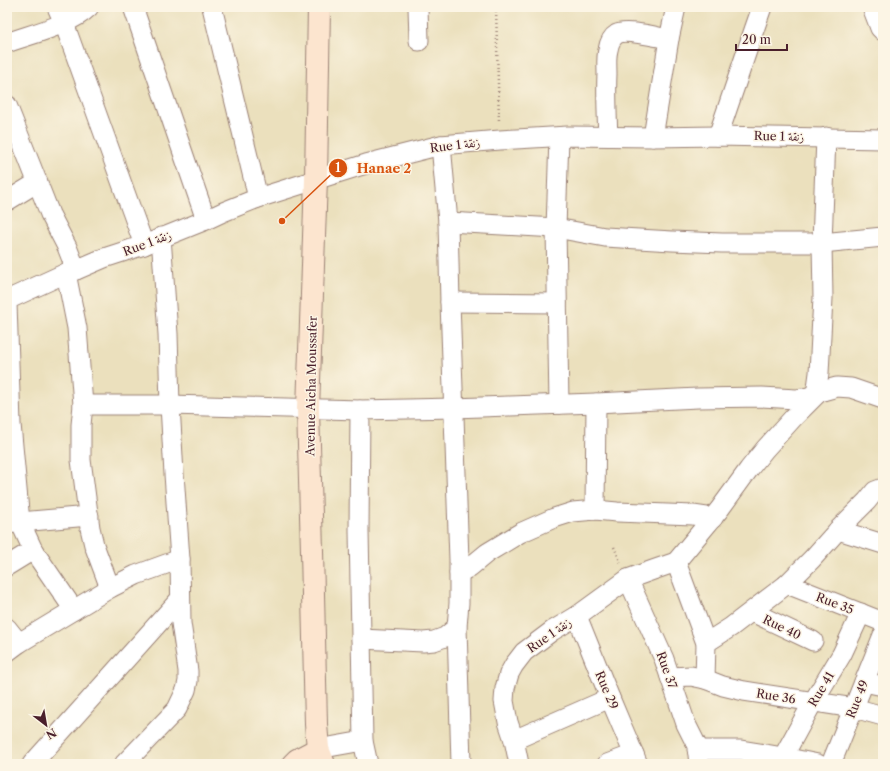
<svg xmlns="http://www.w3.org/2000/svg" width="890" height="771" viewBox="0 0 890 771" font-family="'Libre Caslon Text',Amiri,serif">
	<rect width="100%" height="100%" fill="#fcf5e5"/>
	<filter id="ink" filterUnits="userSpaceOnUse"><feTurbulence type="fractalNoise" baseFrequency=".025" numOctaves="2"/><feDisplacementMap in="SourceGraphic" scale="8" xChannelSelector="R" yChannelSelector="G"/><feConvolveMatrix kernelMatrix="1 2 1 2 8 2 1 2 1" color-interpolation-filters="sRGB"/></filter>
	<filter id="wash" filterUnits="userSpaceOnUse"><feTurbulence type="fractalNoise" baseFrequency=".012" numOctaves="4" result="noise"/><feDisplacementMap in="SourceGraphic" scale="16" xChannelSelector="R" yChannelSelector="G"/><feGaussianBlur stdDeviation="0.9" result="paint"/><feColorMatrix in="noise" values="0 0 0 0 0 0 0 0 0 0 0 0 0 0 0 0 0 1.4 0 .05"/><feComposite in="paint" operator="in"/></filter>
	<g filter="url(#wash)">
		<rect width="100%" height="100%" fill="#ebe0bd"/>
	</g>
	<g filter="url(#ink)">
		<g fill="none" stroke-linecap="round" stroke-linejoin="round">
			<g stroke="#9a8074" stroke-width="21">
				<g id="street">
					<path d="M57,7l7,16 80,222"/>
					<path d="M133,7l73,213"/>
					<path d="M212,7l46,191"/>
					<path d="M418,7l1,34"/>
					<path d="M872,7l8,21 3,3"/>
					<path d="M7,43c24,-9 64,-18 82,-36"/>
					<path d="M7,105l43,109 17,33 9,23"/>
					<path d="M608,136c-1,-21 -2,-41 -1,-62 0,-8 -1,-17 1,-24 1,-6 4,-13 9,-16 9,-5 40,3 52,5"/>
					<path d="M718,136l36,-106 8,-23"/>
					<path d="M559,137l-3,91 3,176"/>
					<path d="M653,137l16,-98 7,-32"/>
					<path d="M441,145l7,77 2,80 9,258v43l-2,24 4,137"/>
					<path d="M7,201l31,-19"/>
					<path d="M448,222l108,6 49,9 67,4 50,2h100l61,-6"/>
					<path d="M66,273l11,55 6,77 -2,20v35l9,68 4,17 16,43"/>
					<path d="M7,300l59,-27 10,-3 28,-12 40,-13 62,-25 17,-8 35,-14 108,-34 75,-19 59,-5 68,-4 85,1 65,-1 165,3"/>
					<path d="M450,302l107,1"/>
					<path d="M7,303l4,121 9,98 13,28 41,60"/>
					<path d="M83,405h87l190,5 94,-2 142,-5 102,-5 64,-1 34,2 12,-2 18,-7 11,-3 14,1 32,11"/>
					<path d="M360,410l-1,121 4,210 5,23"/>
					<path d="M595,510l1,-107"/>
					<path d="M7,524l13,-2 69,-6"/>
					<path d="M838,530l45,14"/>
					<path d="M676,562l43,-52 30,-41 16,-20 29,-32 22,-22 3,-22 4,-75 -1,-55 4,-106"/>
					<path d="M676,562l30,81 -1,36"/>
					<path d="M7,566l26,-16"/>
					<path d="M459,573l11,-6 17,-14 33,-20 34,-15 19,-6 22,-2 22,2 76,3 20,3"/>
					<path d="M628,579l36,80 22,65 11,22 2,18"/>
					<path d="M787,584l96,38"/>
					<path d="M752,612l61,29"/>
					<path d="M577,616l33,82 8,19 20,47"/>
					<path d="M7,628l12,15"/>
					<path d="M361,639l62,3 11,-1 11,-4 12,-10"/>
					<path d="M706,643l25,-16 56,-43 25,-25 26,-29 29,-29 8,-10 8,-3"/>
					<path d="M7,652l12,-9 91,-55 26,-13 44,-16"/>
					<path d="M670,677l21,-1 14,3 18,7 21,5 110,17 29,8"/>
					<path d="M864,682l19,4"/>
					<path d="M514,740l96,-42"/>
					<path d="M318,749l45,-8"/>
					<path d="M697,750h44l42,7 35,7"/>
					<path d="M32,764l148,-165"/>
					<path d="M124,764l53,-55 9,-19 2,-9v-10l-7,-48 -1,-64 -6,-85 -4,-69 -2,-71 -7,-97"/>
					<path d="M519,764l-5,-24 -6,-18 -4,-21 1,-13 4,-14 5,-9 10,-13 28,-21 25,-15 51,-37 25,-9 23,-8"/>
					<path d="M607,764l27,-10"/>
					<path d="M780,764l3,-7 30,-55 29,-48 19,-41"/>
					<path d="M831,764l52,-129"/>
				</g>
			</g>
			<g stroke="#9a8074" stroke-width="24">
				<g id="secondary">
					<path d="M319,7l-3,172 -8,230 4,142 4,173 2,25 6,15"/>
					<path d="M293,764l4,-4 21,-11"/>
				</g>
			</g>
			<g stroke="#9a8074" stroke-width="2.5" stroke-dasharray="1 3" stroke-linecap="butt">
				<path d="M496,7l3,115"/>
				<path d="M614,547l7,16"/>
			</g>
			<use href="#street" stroke="#fff" stroke-width="19"/>
			<use href="#secondary" stroke="#fce5cf" stroke-width="22"/>
		</g>
	</g>
	<g text-anchor="middle" dominant-baseline="central" stroke-width="3" stroke-linejoin="round" paint-order="stroke">
		<g font-size="12" fill="#4a1f2b" stroke="#fcf5e5">
			<text transform="translate(779 136) rotate(1)">Rue 1 زنقة</text>
			<text transform="translate(455 145) rotate(-7)">Rue 1 زنقة</text>
			<text transform="translate(147 243) rotate(-21)">Rue 1 زنقة</text>
			<text transform="translate(311 386) rotate(-89)">Avenue Aicha Moussafer</text>
			<text transform="translate(835 603) rotate(21)">Rue 35</text>
			<text transform="translate(782 627) rotate(26)">Rue 40</text>
			<text transform="translate(549 635) rotate(-35)">Rue 1 زنقة</text>
			<text transform="translate(667 670) rotate(70)">Rue 37</text>
			<text transform="translate(821 689) rotate(-59)">Rue 41</text>
			<text transform="translate(607 690) rotate(67)">Rue 29</text>
			<text transform="translate(776 696) rotate(9)">Rue 36</text>
			<text transform="translate(857 699) rotate(-68)">Rue 49</text>
		</g>
	</g>
	<path fill="none" stroke="#d8530f" stroke-width="1.5" d="M282 221L338 168"/>
	<g fill="#d8530f" stroke="#fcf5e5" stroke-width="1.5">
		<circle cx="282" cy="221" r="4"/>
		<circle cx="338" cy="168" r="10"/>
	</g>
	<g font-size="12" text-anchor="middle" font-weight="bold" fill="#fff">
		<text x="338" y="172">1</text>
	</g>
	<g font-size="13" text-anchor="middle" font-weight="bold" fill="#d8530f" stroke="#fcf5e5" stroke-width="3" stroke-linejoin="round" paint-order="stroke">
		<text x="384" y="173">Hanae 2</text>
	</g>
	<rect width="890" height="771" fill="none" stroke="#fcf5e5" stroke-width="24"/>
	<g transform="translate(46 725) rotate(149)" stroke="#fcf5e5" stroke-width="3" paint-order="stroke">
	<path d="M0-3L7 15L0 10L-7 15Z" fill="#4a1f2b"/>
	<text y="-6" font-size="11" font-weight="bold" text-anchor="middle" fill="#4a1f2b">N</text>
	</g>
	<path d="M736 44v6h51v-6" fill="none" stroke="#4a1f2b" stroke-width="2"/>
	<text x="742" y="44" font-size="12" fill="#4a1f2b" stroke="#fcf5e5" stroke-width="3" paint-order="stroke">20 m</text>
</svg>
